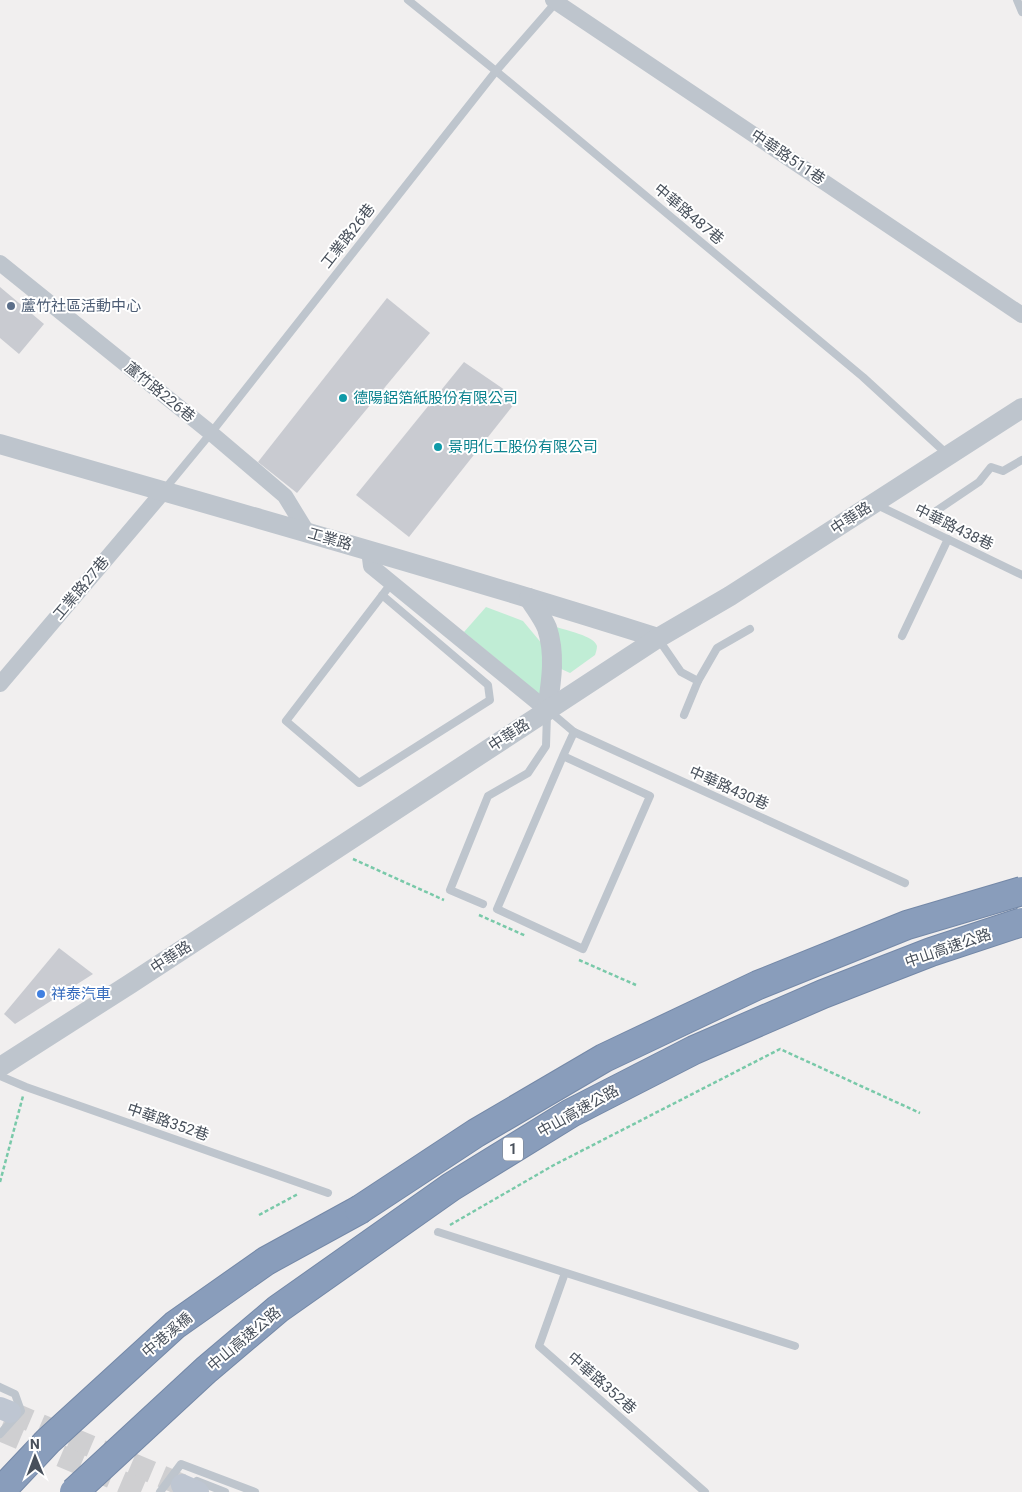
<svg xmlns="http://www.w3.org/2000/svg" width="1022" height="1492" viewBox="0 0 1022 1492" font-family="Roboto,'Noto Sans TC',sans-serif">
	<rect width="100%" height="100%" fill="#f1efef"/>
	<g fill="#c0edd5">
		<path d="M486,607l37,14 20,24 3,22 -6,28 -76,-63z"/>
		<path d="M556,627c9,3 39,9 41,19 0,3 -1,6 -2,9l-25,18 -11,-5z"/>
	</g>
	<g fill="#c9cbd1">
		<path d="M0,287l44,37 -25,30 -19,-16z"/>
		<path d="M387,298l43,35 -133,160 -39,-31z"/>
		<path d="M464,362l54,37 -109,138 -53,-42z"/>
		<path d="M59,948l34,26 -78,50 -11,-10z"/>
	</g>
	<g fill="none" stroke-linecap="round" stroke-linejoin="round">
		<g stroke="#cfcfd1" stroke-width="22" stroke-dasharray="22 11" stroke-linecap="butt">
			<path d="M10,1412l172,73"/>
			<path d="M0,1430l146,62"/>
		</g>
		<g stroke="#7488a7" stroke-width="30">
			<path id="motorway" d="M0,1492l48,-51 127,-116 91,-64 93,-51"/>
		</g>
		<g stroke="#79c9a9" stroke-width="2.5" stroke-dasharray="4 2.5" stroke-linecap="butt">
			<path d="M353,859l91,41"/>
			<path d="M479,915l47,21"/>
			<path d="M579,960l57,25"/>
			<path d="M0,1182l23,-86"/>
			<path d="M259,1215l39,-21"/>
			<path d="M450,1225l104,-60 226,-116 140,64"/>
		</g>
		<g stroke="#bec5cd" stroke-width="8">
			<path d="M408,0l88,71 367,306 84,77"/>
			<path d="M1017,0l5,12"/>
			<path d="M164,490l47,-57 285,-362 62,-71"/>
			<path d="M875,504l147,71"/>
			<path d="M933,513l46,-31 12,-15 12,4 19,-11"/>
			<path d="M382,595l106,90 2,15 -131,83 -73,-62 101,-132 5,-6"/>
			<path d="M902,636l46,-97"/>
			<path d="M659,640l22,32 17,9 -14,34"/>
			<path d="M698,681l19,-33 33,-19"/>
			<path d="M548,710l26,22 331,151"/>
			<path d="M563,756l87,40 -67,153 -86,-40 66,-153 11,-24"/>
			<path d="M483,904l-33,-14 38,-94 40,-23 18,-27 1,-32"/>
			<path d="M0,1076l26,11 302,106"/>
			<path d="M438,1232l357,114"/>
			<path d="M565,1273l-26,73 166,146"/>
			<path d="M0,1387l15,7 6,17 -21,23"/>
			<path d="M197,1481l28,11"/>
			<path d="M160,1492l21,-28 74,28"/>
		</g>
		<g stroke="#bec5cd" stroke-width="16">
			<path d="M553,0l469,315"/>
			<path d="M0,263l211,170 74,63 22,36"/>
			<path d="M369,550l2,16 176,144"/>
			<path d="M0,684l163,-192"/>
		</g>
		<g stroke="#bec5cd" stroke-width="20">
			<path d="M0,444c220,64 440,125 658,194"/>
			<path d="M529,598c6,10 14,20 18,30 9,27 4,55 0,82"/>
			<path d="M0,1067l130,-83 528,-346 72,-42 292,-188"/>
		</g>
		<g stroke="#bec6d2" stroke-width="22">
			<path d="M0,1408l10,4"/>
			<path d="M182,1485l16,7"/>
		</g>
		<use href="#motorway" stroke="#899dbb" stroke-width="28"/>
		<g stroke="#7488a7" stroke-width="30" stroke-linecap="butt">
			<g id="motorway-bridge">
				<path d="M359,1210l117,-77 128,-75 154,-73 149,-60 115,-34"/>
				<path d="M74,1492l132,-122 72,-61 173,-122 120,-74 123,-63 129,-56 108,-42 91,-30"/>
			</g>
		</g>
		<use href="#motorway-bridge" stroke="#899dbb" stroke-width="28"/>
	</g>
	<circle fill="#5c6f8a" stroke="#fff" stroke-width="2" cx="11" cy="306" r="5"/>
	<g fill="#0f9aa8" stroke="#fff" stroke-width="2">
		<circle cx="343" cy="398" r="5"/>
		<circle cx="438" cy="447" r="5"/>
	</g>
	<circle fill="#3f7fe0" stroke="#fff" stroke-width="2" cx="41" cy="994" r="5"/>
	<g text-anchor="middle" dominant-baseline="central" stroke-width="4" stroke-linejoin="round" paint-order="stroke">
		<rect fill="#fff" stroke="#7f848c" stroke-width="1" x="503" y="1137.5" width="20" height="23" rx="4"/>
		<g font-size="14" font-weight="bold" fill="#48505b">
			<text x="513" y="1149">1</text>
		</g>
		<g font-size="15" fill="#48505b" stroke="#fff">
			<text transform="translate(788 157) rotate(34)">中華路511巷</text>
			<text transform="translate(689 214) rotate(40)">中華路487巷</text>
			<text transform="translate(348 236) rotate(-52)">工業路26巷</text>
			<text transform="translate(160 392) rotate(39)">蘆竹路226巷</text>
			<text transform="translate(851 518) rotate(-33)">中華路</text>
			<text transform="translate(954 527) rotate(26)">中華路438巷</text>
			<text transform="translate(330 539) rotate(16)">工業路</text>
			<text transform="translate(81 588) rotate(-50)">工業路27巷</text>
			<text transform="translate(509 735) rotate(-33)">中華路</text>
			<text transform="translate(729 788) rotate(24)">中華路430巷</text>
			<text transform="translate(948 948) rotate(-19)">中山高速公路</text>
			<text transform="translate(171 957) rotate(-33)">中華路</text>
			<text transform="translate(578 1111) rotate(-29)">中山高速公路</text>
			<text transform="translate(168 1122) rotate(19)">中華路352巷</text>
			<text transform="translate(167 1335) rotate(-40)">中港溪橋</text>
			<text transform="translate(244 1339) rotate(-40)">中山高速公路</text>
			<text transform="translate(602 1383) rotate(41)">中華路352巷</text>
		</g>
		<g font-size="15" fill="#4e5e75" stroke="#fff" text-anchor="start">
			<text x="21" y="306">蘆竹社區活動中心</text>
		</g>
		<g font-size="15" fill="#0d838f" stroke="#fff" text-anchor="start">
			<text x="353" y="398">德陽鋁箔紙股份有限公司</text>
			<text x="448" y="447">景明化工股份有限公司</text>
		</g>
		<g font-size="15" fill="#366cbe" stroke="#fff" text-anchor="start">
			<text x="51" y="994">祥泰汽車</text>
		</g>
	</g>
	<g transform="translate(35 1457) rotate(359)" stroke="#ffffff" stroke-width="4" paint-order="stroke">
	<path d="M0-4L9 19L0 12L-9 19Z" fill="#48505b"/>
	<text y="-8" font-size="14" font-weight="bold" text-anchor="middle" fill="#48505b">N</text>
	</g>
</svg>
